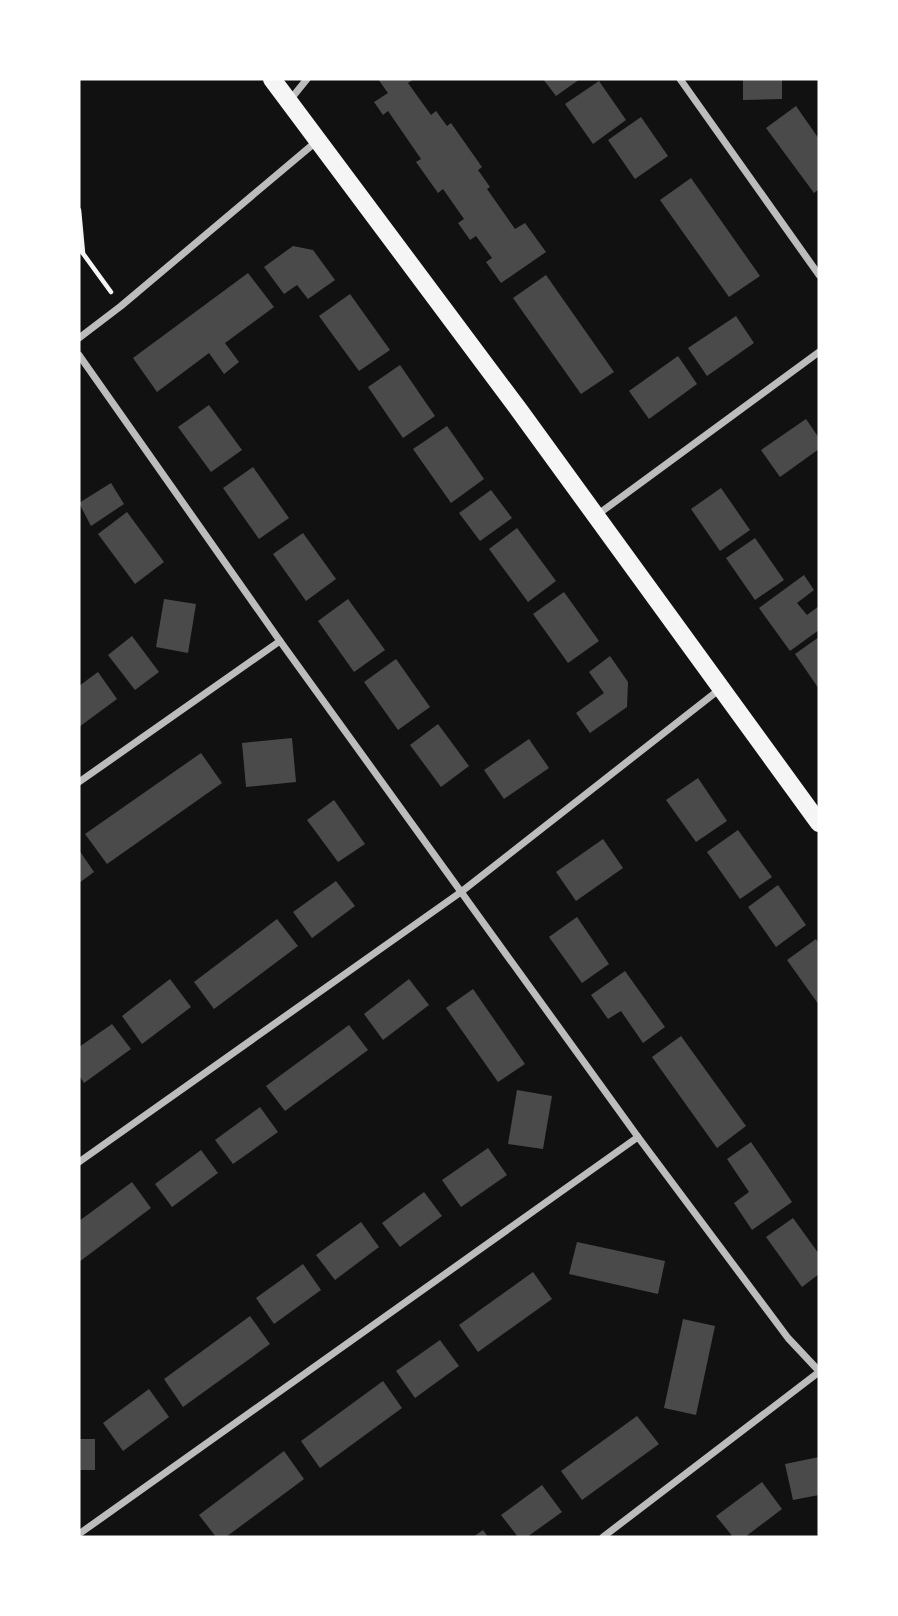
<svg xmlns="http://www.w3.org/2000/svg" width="898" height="1616" viewBox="0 0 898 1616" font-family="'Fira Sans Condensed',sans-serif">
	<rect width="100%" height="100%" fill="#111"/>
	<g fill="#4a4a4a">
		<path d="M378,79h36l-6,4 23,32 5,-4 11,15 4,-3 31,44 -4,3 12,17 -3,2 28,40 10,-6 21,29 -45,31 -15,-21 6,-4 -16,-22 -6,4 -12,-17 6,-4 -21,-30 -5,4 -22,-31 5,-3 -33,-48 -5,4 -9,-13 14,-9z"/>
		<path d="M543,79h37l-24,17z"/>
		<path d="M743,79h39v20l-39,1z"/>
		<path d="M599,81l27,39 -33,24 -28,-40z"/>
		<path d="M796,106l23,33v50l-5,4 -48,-65z"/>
		<path d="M641,117l27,39 -33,23 -27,-39z"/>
		<path d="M691,178l69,98 -31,21 -69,-97z"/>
		<path d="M293,246l20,4 22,30 -27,19 -11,-14 -13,9 -20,-27z"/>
		<path d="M248,273l26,34 -49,36 14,19 -15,12 -15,-21 -52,39 -24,-34z"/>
		<path d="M546,275l68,97 -33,22 -68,-96z"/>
		<path d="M350,294l40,56 -31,21 -40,-55z"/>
		<path d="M736,316l18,27 -47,33 -19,-28z"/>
		<path d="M678,356l19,28 -48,35 -20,-28z"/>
		<path d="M400,365l35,51 -32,22 -35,-51z"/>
		<path d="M209,405l33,45 -31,22 -33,-45z"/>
		<path d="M806,419l13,19v11l-39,28 -19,-27z"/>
		<path d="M447,426l37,53 -33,24 -38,-54z"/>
		<path d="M253,467l36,51 -30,21 -36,-51z"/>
		<path d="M111,483l13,21 -33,22 -12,-23z"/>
		<path d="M721,488l29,42 -30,21 -29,-42z"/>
		<path d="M491,490l21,28 -32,23 -21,-28z"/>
		<path d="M127,512l37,50 -29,22 -37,-50z"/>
		<path d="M517,528l39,53 -28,21 -39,-53z"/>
		<path d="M303,533l33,46 -30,22 -33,-47z"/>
		<path d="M755,538l29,42 -29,20 -29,-42z"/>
		<path d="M804,575l10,15 -17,13 10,12 12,-9v24l-29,21 -31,-43z"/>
		<path d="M564,592l35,49 -31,22 -35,-49z"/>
		<path d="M164,599l32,5 -8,49 -32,-6z"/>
		<path d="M348,599l37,51 -31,22 -36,-51z"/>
		<path d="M132,636l27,36 -24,18 -27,-35z"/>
		<path d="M819,637v52l-24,-35z"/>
		<path d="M610,656l18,26 -1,25 -37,26 -14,-20 28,-20 -15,-21z"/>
		<path d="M396,659l34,48 -32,23 -34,-48z"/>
		<path d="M98,672l19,27 -38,28v-41z"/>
		<path d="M438,724l31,42 -28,21 -31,-42z"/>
		<path d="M292,738l4,44 -50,5 -4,-44z"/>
		<path d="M529,739l20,29 -45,31 -20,-29z"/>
		<path d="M201,753l21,30 -115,81 -22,-30z"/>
		<path d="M698,778l29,43 -31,21 -30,-42z"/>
		<path d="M334,800l31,44 -27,18 -31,-42z"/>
		<path d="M738,830l34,47 -32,22 -33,-47z"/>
		<path d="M603,839l20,29 -47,33 -20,-29z"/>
		<path d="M79,850l15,22 -15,11z"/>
		<path d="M336,881l19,25 -43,32 -19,-26z"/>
		<path d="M778,885l28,40 -30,22 -28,-40z"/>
		<path d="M577,917l32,47 -27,19 -33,-46z"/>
		<path d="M277,919l21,27 -84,63 -20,-27z"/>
		<path d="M816,939l3,5v61l-32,-45z"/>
		<path d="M625,971l40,56 -22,16 -22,-32 -13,8 -17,-24z"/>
		<path d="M170,979l21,28 -49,37 -20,-28z"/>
		<path d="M409,979l20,26 -46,35 -19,-26z"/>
		<path d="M473,989l52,75 -27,18 -52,-74z"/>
		<path d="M112,1024l19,25 -47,34 -5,-8v-28z"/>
		<path d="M349,1025l19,25 -83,61 -19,-25z"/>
		<path d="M681,1036l65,90 -29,22 -65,-91z"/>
		<path d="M517,1090l35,6 -9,53 -35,-5z"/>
		<path d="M260,1107l18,25 -45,32 -18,-24z"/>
		<path d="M751,1142l41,60 -40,28 -18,-27 15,-11 -22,-33z"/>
		<path d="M488,1148l19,27 -46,32 -19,-27z"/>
		<path d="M201,1150l17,23 -46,34 -17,-23z"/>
		<path d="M132,1182l19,26 -72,54v-41z"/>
		<path d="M424,1192l18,24 -42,31 -18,-24z"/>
		<path d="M793,1218l26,36v20l-17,13 -36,-50z"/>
		<path d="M361,1222l18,25 -44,33 -19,-25z"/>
		<path d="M577,1242l88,19 -7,33 -89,-20z"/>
		<path d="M303,1264l18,26 -47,34 -18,-26z"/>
		<path d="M533,1272l19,27 -74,53 -19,-27z"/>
		<path d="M250,1316l20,28 -87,63 -19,-28z"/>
		<path d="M683,1319l32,7 -19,89 -32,-7z"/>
		<path d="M440,1340l19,26 -44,32 -19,-27z"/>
		<path d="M383,1381l19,27 -82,60 -19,-27z"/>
		<path d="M149,1389l20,28 -46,34 -20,-28z"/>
		<path d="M637,1416l22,28 -77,56 -21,-29z"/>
		<rect x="79" y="1439" width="16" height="31"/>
		<path d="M284,1451l20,28 -78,58h-10l-17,-22z"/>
		<path d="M819,1457v38l-26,5 -8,-36z"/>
		<path d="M762,1482l20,27 -37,28h-12l-17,-21z"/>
		<path d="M542,1485l20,27 -35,25h-9l-17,-22z"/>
		<path d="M483,1530l5,7h-15z"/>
	</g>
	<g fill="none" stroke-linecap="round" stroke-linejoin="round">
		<g stroke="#f5f5f5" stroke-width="4.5">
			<path d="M79,210l4,43"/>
			<path d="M79,248l32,44"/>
		</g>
		<g stroke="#bcbcbc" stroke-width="7">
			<path d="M680,79l139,196"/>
			<path d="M290,100l17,-21"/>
			<path d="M79,338l42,-32 196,-165"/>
			<path d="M79,355l201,286 358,496 150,201 31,33"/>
			<path d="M597,515l222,-163"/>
			<path d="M79,782l201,-141"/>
			<path d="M79,1162l382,-270 259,-203"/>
			<path d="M79,1534l559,-397"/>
			<path d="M603,1537l216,-165"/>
		</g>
		<path stroke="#f5f5f5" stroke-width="18" d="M272,79l247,331 300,413"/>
	</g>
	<rect width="898" height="1616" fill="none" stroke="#ffffff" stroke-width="161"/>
</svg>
